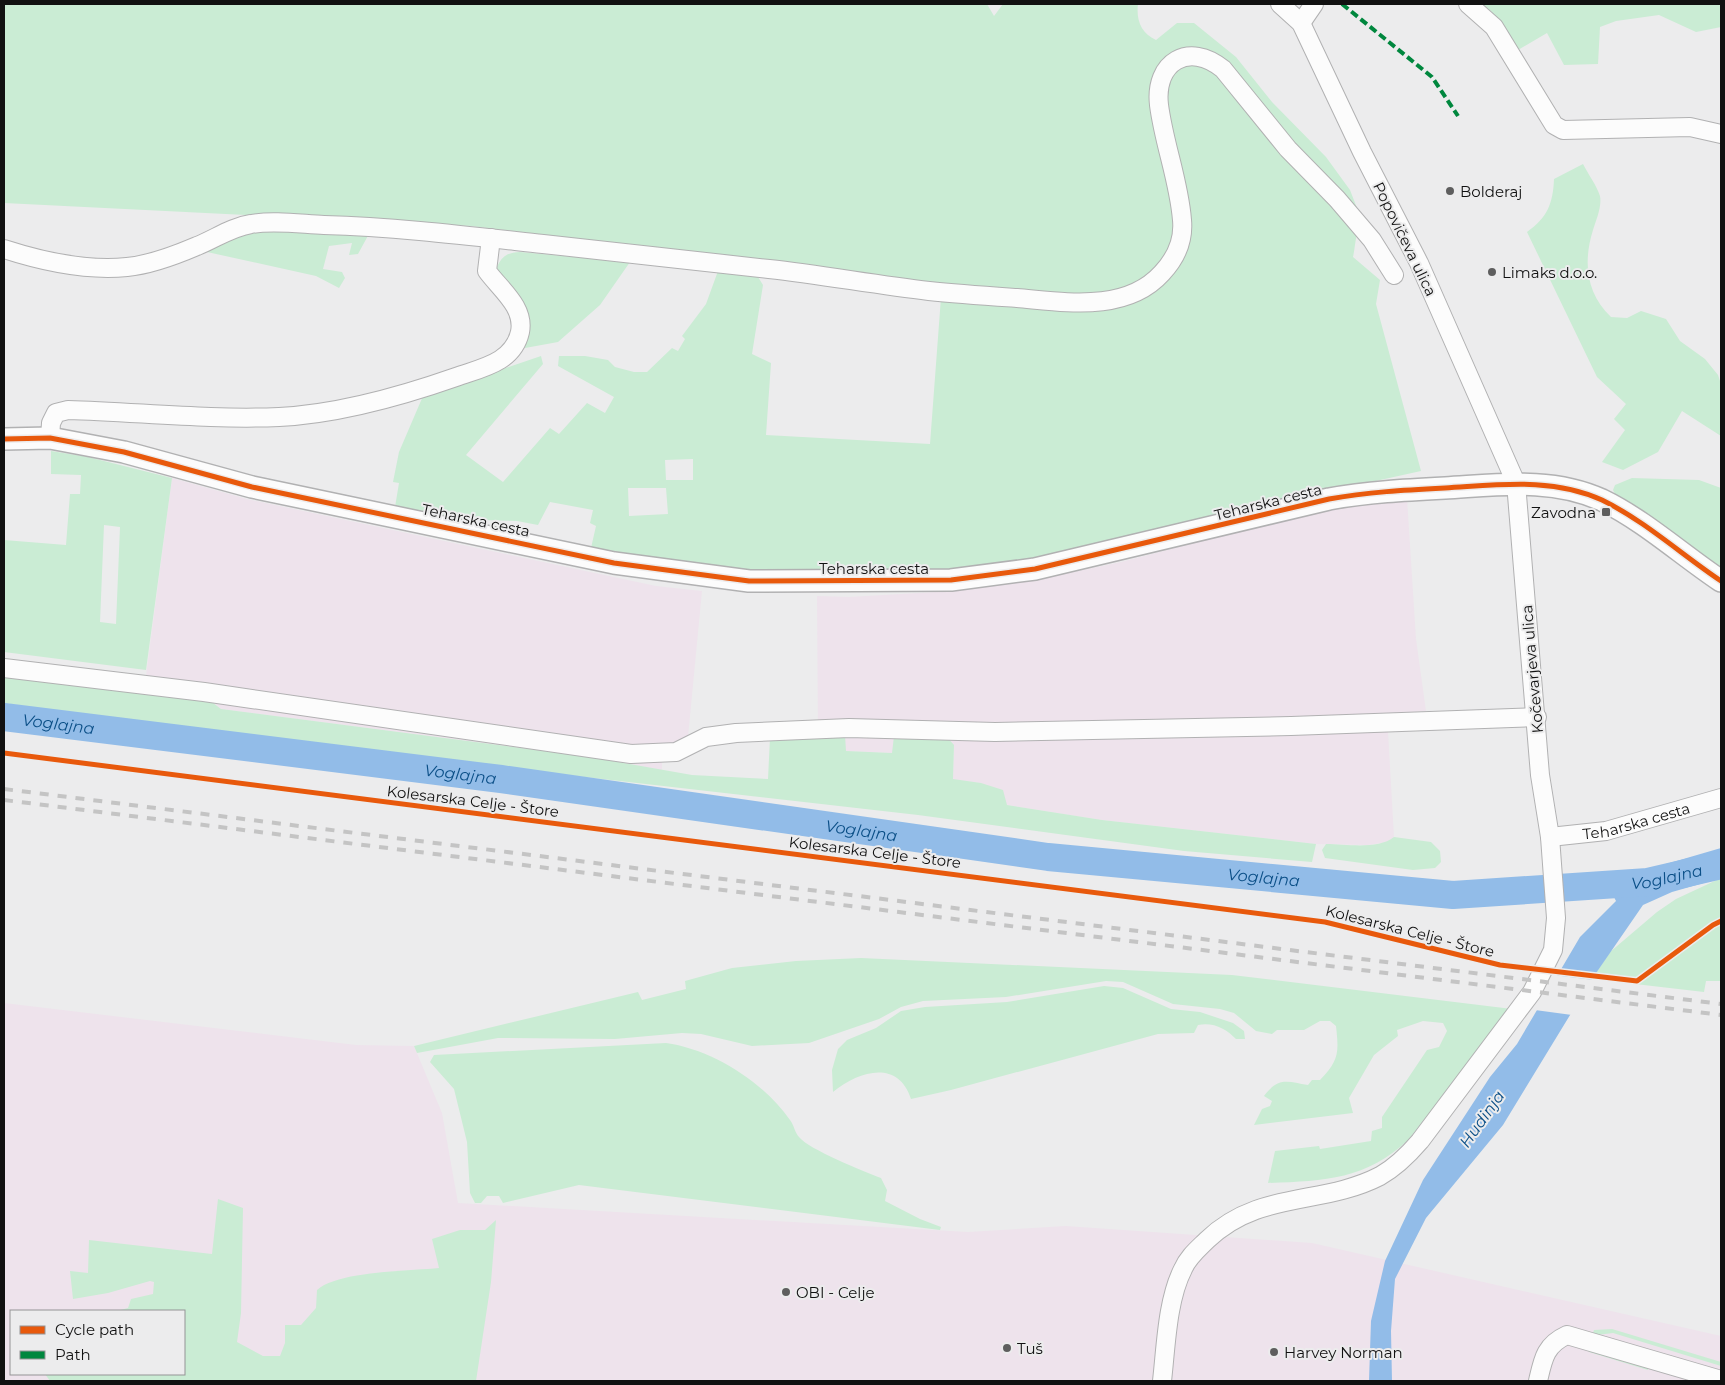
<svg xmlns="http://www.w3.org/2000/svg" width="1725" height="1385" viewBox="0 0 1725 1385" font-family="Montserrat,sans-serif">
	<rect width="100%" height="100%" fill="#ececed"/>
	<g fill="#eee3ec" fill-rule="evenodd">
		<path d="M172,478l75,21 409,87 46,5 -14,146 -13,8 -13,1v24l-72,-13 -369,-48 -13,-10 -64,-8z"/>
		<path d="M1407,498l9,141 10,72 -39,3 7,123 -6,5 -20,3 -52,-1 -214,-24 -95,-15 -26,-22 -28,-3 1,-35 -61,8 -47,-2 -28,-15 -1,-140 32,1 104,-6 82,-11 86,-18 208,-54z"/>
		<path d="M4,1003l352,42 58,1 28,67 16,90 510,29 97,-6 247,17 409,93v45h-1717zM11,1311h173v63h-173z"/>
	</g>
	<g fill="#caecd4" fill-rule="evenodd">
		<path d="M4,4h983l7,12 9,-12h135c-2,16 3,29 18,36l21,-17h17l42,34 36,45 54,55 24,33 12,31c-7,12 -6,23 -9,36l27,23 -4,24 45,167 -136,30 -260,62 -80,10h-194l-68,-8 -92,-17 5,-22 -6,-3 3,-13 -43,-8 -12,23 -21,-4 -38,-1 -5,3 -79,-16 4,-24 -6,-1 6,-30 24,-56 118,-40 2,8 -77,91 37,27 47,-54 9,6 28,-31 18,10 9,-16 -56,-31 1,-10h26l23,4 7,7 19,5h13l25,-24 6,3 7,-12 -3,-3 24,-32 12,-33 40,6 5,8 -11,69 19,9 -5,72 164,9 12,-160 -471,-58 -467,-23zM693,459v21h-27l-1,-20zM628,488h38l2,26 -39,2z"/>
		<path d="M1481,4h240v23l-25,5 -37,-17 -43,6 -16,6 -2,37 -34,1 -17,-32 -29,17 -27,-39z"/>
		<path d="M1583,164c5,10 14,22 17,32 2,11 -4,24 -7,34 -10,32 -7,63 18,87l16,1 14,-7 25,8 14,22 25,18 13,16 3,9v52l-39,-25 -24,41 -35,18 -21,-8 23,-32 -11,-11 12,-15 -29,-27 -70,-145c20,-14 26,-28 27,-53z"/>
		<path d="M253,229l117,3 -12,22 -9,1 3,-12 -23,3 -6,23 19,3 3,6 -6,10 -23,-12 -118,-26z"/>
		<path d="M520,252l110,10 -30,43 -42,37 -33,6 -1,-2 6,-27 -7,-13 -27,-37c6,-13 10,-16 24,-17z"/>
		<path d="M51,451l37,6 84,21 -26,192 -142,-18v-112l62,5 4,-51h10l1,-19 -30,-1zM104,525l16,2 -4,97 -16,-2z"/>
		<path d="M1632,478l67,2 22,8v83l-105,-75 -3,-6 2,-5z"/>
		<path d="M4,675l204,24 13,10 369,48 102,18 76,4 2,-41 75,-3 1,16 46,2 2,-17 51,-1 9,10 -1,34 28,4 22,7 4,15 95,15 214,24 -4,18 -128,-11 -266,-36 -649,-74 -265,-38z"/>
		<path d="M1394,837l37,5 9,9 1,11 -6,6 -22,2 -88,-12 -3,-8 4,-6c20,0 52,6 68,-7z"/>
		<path d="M1721,878v103h-15l-2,11 -112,-13 18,-27 47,-40 19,-13z"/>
		<path d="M861,958l371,17 280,34 -103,130c-43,41 -85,42 -141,44l7,-32 44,-5 1,3 51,-8 1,-10 10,-3v-11l45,-67 12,-3 8,-16 -4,-8 -20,-2 -26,9 1,6 -24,19 -25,43 4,15 -99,12 8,-16 8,-3 2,-5 -8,-5c15,-20 24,-14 44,-11l4,-5h8c19,-20 19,-27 16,-54l-6,-5h-10l-16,9h-27l-5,4 -16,-3 -22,-18 -14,-4 -47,-5 -50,-22 -17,-1 -100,16 -83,4 -22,6 -22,12 -70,24 -57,3 -51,-12 -19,-1 -67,6 -117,-1 -81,15 -3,-7 224,-54 4,8 44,-11 -1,-8 47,-13 64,-7z"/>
		<path d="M1104,986l19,2 48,21 29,3 33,11 11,8 1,8h-9c-10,-10 -22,-17 -38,-14l-4,8 -36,1 -207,56 -40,9c-13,-40 -52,-28 -78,-7l-1,-22 6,-21 9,-9 29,-12 25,-17 24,-4 82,-5z"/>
		<path d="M666,1043c45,6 98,39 124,77 4,5 5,13 9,17 9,12 66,35 82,41l6,12 -2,11 35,18 21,8 -1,3 -361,-45 -76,18 -4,-7h-12l-6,7h-6l-5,-10 -3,-51 -13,-53 -24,-27 4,-7z"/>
		<path d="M218,1199l25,9 -2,105 -4,29 26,14h17l5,-13v-18h16l15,-17 1,-18c21,-19 92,-19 122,-22l-7,-29 28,-9h25l11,-10 -5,62 -15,99h-426l-5,-7h139v-63h-67l11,-3 3,-9 22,-5 1,-12 -4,-1 -42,12 -35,6 -3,-28 18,2 1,-33 123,14z"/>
		<path d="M1612,1329l109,33v4l-108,-33 -16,2 -4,-2 1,-3z"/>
		<path d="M1587,1348l61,18v4l-59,-18z"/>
	</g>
	<path fill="#92bce8" d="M1721,848v30l-49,14 -29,13 -51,74 -89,146 -77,93 -31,61 -4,52 1,50h-23l2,-60 14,-60 38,-81 67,-103 27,-33 63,-107 36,-36 -5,-10 14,-15z"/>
	<path fill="#ececed" d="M1553,975l41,5 -22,35 -37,-5z"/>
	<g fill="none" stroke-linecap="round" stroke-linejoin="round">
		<path stroke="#92bce8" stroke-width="28" id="s1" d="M4,717l497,62 547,78 405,38 195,-13 73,-17"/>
		<g stroke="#b1b1b2" stroke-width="20">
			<g id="minor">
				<path d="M1468,4l26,23 60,98 9,5 127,-3 31,7"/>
				<path d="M1301,23l13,-19"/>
				<path d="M4,249c37,12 83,22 123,18 22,-2 49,-12 70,-21 18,-7 34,-19 54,-22 23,-4 50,0 73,1 73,2 146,11 219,19 75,9 151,16 226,25 54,6 107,16 160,22 29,3 59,5 88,7 48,4 109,15 145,-25 14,-15 22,-32 20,-53 -3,-39 -18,-76 -23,-115 -5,-43 30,-64 64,-36l65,80 49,50 35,41 22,35"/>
				<path d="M50,438l1,-15 5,-10 12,-3c70,2 141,10 211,7 60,-3 120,-20 177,-40 25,-9 57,-14 64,-45 5,-25 -20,-43 -33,-61l4,-33"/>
				<path d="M4,668l200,24 427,62 45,-2 30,-15 30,-4 113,-5 146,4 296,-6 246,-9"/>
				<path id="s2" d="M1550,837l56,-6 115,-33"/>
				<path d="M1162,1381c4,-34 5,-81 21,-112 5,-12 15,-20 24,-29 52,-50 115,-34 173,-64 16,-9 28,-21 40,-35l112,-149 21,-42 3,-32 -6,-81 -10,-62 -24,-292 -97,-220 -57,-111 -61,-129 -21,-19"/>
				<path d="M1538,1381c5,-22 7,-36 29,-46l154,45"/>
			</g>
		</g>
		<g stroke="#b1b1b2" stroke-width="24">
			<path id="tertiary" d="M4,439l46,-1 74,14 128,35 362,76 135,18 202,-1 84,-11 294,-70c38,-7 77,-9 116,-11 53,-3 107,-11 157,12 43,21 80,55 119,81"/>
		</g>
		<use href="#minor" stroke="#fcfcfc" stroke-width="18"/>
		<use href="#tertiary" stroke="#fcfcfc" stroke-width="21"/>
		<g stroke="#c4c4c4" stroke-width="4" stroke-dasharray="9 9" stroke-linecap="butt">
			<path d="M4,789l1717,215"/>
			<path d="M4,800l1717,215"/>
		</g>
		<path stroke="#00873e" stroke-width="4" stroke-dasharray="8 4" stroke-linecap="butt" d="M1342,4l90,73 26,39"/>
		<g stroke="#ececed" stroke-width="8">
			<g id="cycleway">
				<path d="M4,439l46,-1 74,14 128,35 362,76 135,18 202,-1 84,-11 294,-70c38,-7 77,-9 116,-11 53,-3 107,-11 157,12 43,21 80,55 119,81"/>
				<path d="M4,753l1321,169 175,43 137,16 76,-56 8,-4"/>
			</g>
		</g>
		<use href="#cycleway" stroke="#e8590c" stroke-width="5"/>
	</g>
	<g fill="#5e5e5e" stroke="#ececed" stroke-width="2">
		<circle cx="1450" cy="191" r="5"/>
		<circle cx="1492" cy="272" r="5"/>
		<rect x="1601" y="507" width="10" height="10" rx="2.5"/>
		<circle cx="786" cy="1292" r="5"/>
		<circle cx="1007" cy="1348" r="5"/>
		<circle cx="1274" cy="1352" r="5"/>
	</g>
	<g text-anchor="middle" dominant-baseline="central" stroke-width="4" stroke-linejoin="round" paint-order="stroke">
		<g font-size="15" fill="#111" stroke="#ececed" text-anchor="start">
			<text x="1460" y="191">Bolderaj</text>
			<text x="1502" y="272">Limaks d.o.o.</text>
			<text x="1596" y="512" text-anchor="end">Zavodna</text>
			<text x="796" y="1292">OBI - Celje</text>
			<text x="1017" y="1348">Tuš</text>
			<text x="1284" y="1352">Harvey Norman</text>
		</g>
		<g font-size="15" fill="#111" stroke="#ececed">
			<text transform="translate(1405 239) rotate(64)">Popovičeva ulica</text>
			<text transform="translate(1268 502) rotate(-14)">Teharska cesta</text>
			<text transform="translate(476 520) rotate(12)">Teharska cesta</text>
			<text x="874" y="568">Teharska cesta</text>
			<text transform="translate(1532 669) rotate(-95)">Kočevarjeva ulica</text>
			<text transform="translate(473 801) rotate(7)">Kolesarska Celje - Štore</text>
			<text stroke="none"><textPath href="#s2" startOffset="88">Teharska cesta</textPath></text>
			<text transform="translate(875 852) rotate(7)">Kolesarska Celje - Štore</text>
			<text transform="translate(1410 931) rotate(14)">Kolesarska Celje - Štore</text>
		</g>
		<g font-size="16" font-style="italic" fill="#0b4f87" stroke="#ececed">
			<text stroke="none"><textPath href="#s1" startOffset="55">Voglajna</textPath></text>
			<text stroke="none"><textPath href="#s1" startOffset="460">Voglajna</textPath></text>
			<text stroke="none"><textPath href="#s1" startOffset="865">Voglajna</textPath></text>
			<text stroke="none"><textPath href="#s1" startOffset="1675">Voglajna</textPath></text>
			<text stroke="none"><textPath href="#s1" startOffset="1270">Voglajna</textPath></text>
			<text transform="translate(1482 1119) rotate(-55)">Hudinja</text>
		</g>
	</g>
	<rect width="1725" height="1385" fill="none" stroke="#111111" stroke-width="10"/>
	<rect x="10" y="1310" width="175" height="65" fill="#ececed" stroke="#949495"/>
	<rect x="20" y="1326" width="25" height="8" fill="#e8590c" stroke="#949495"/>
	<text x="55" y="1335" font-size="15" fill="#111111">Cycle path</text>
	<rect x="20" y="1351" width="25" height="8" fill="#00873e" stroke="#949495"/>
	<text x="55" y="1360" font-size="15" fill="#111111">Path</text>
</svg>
